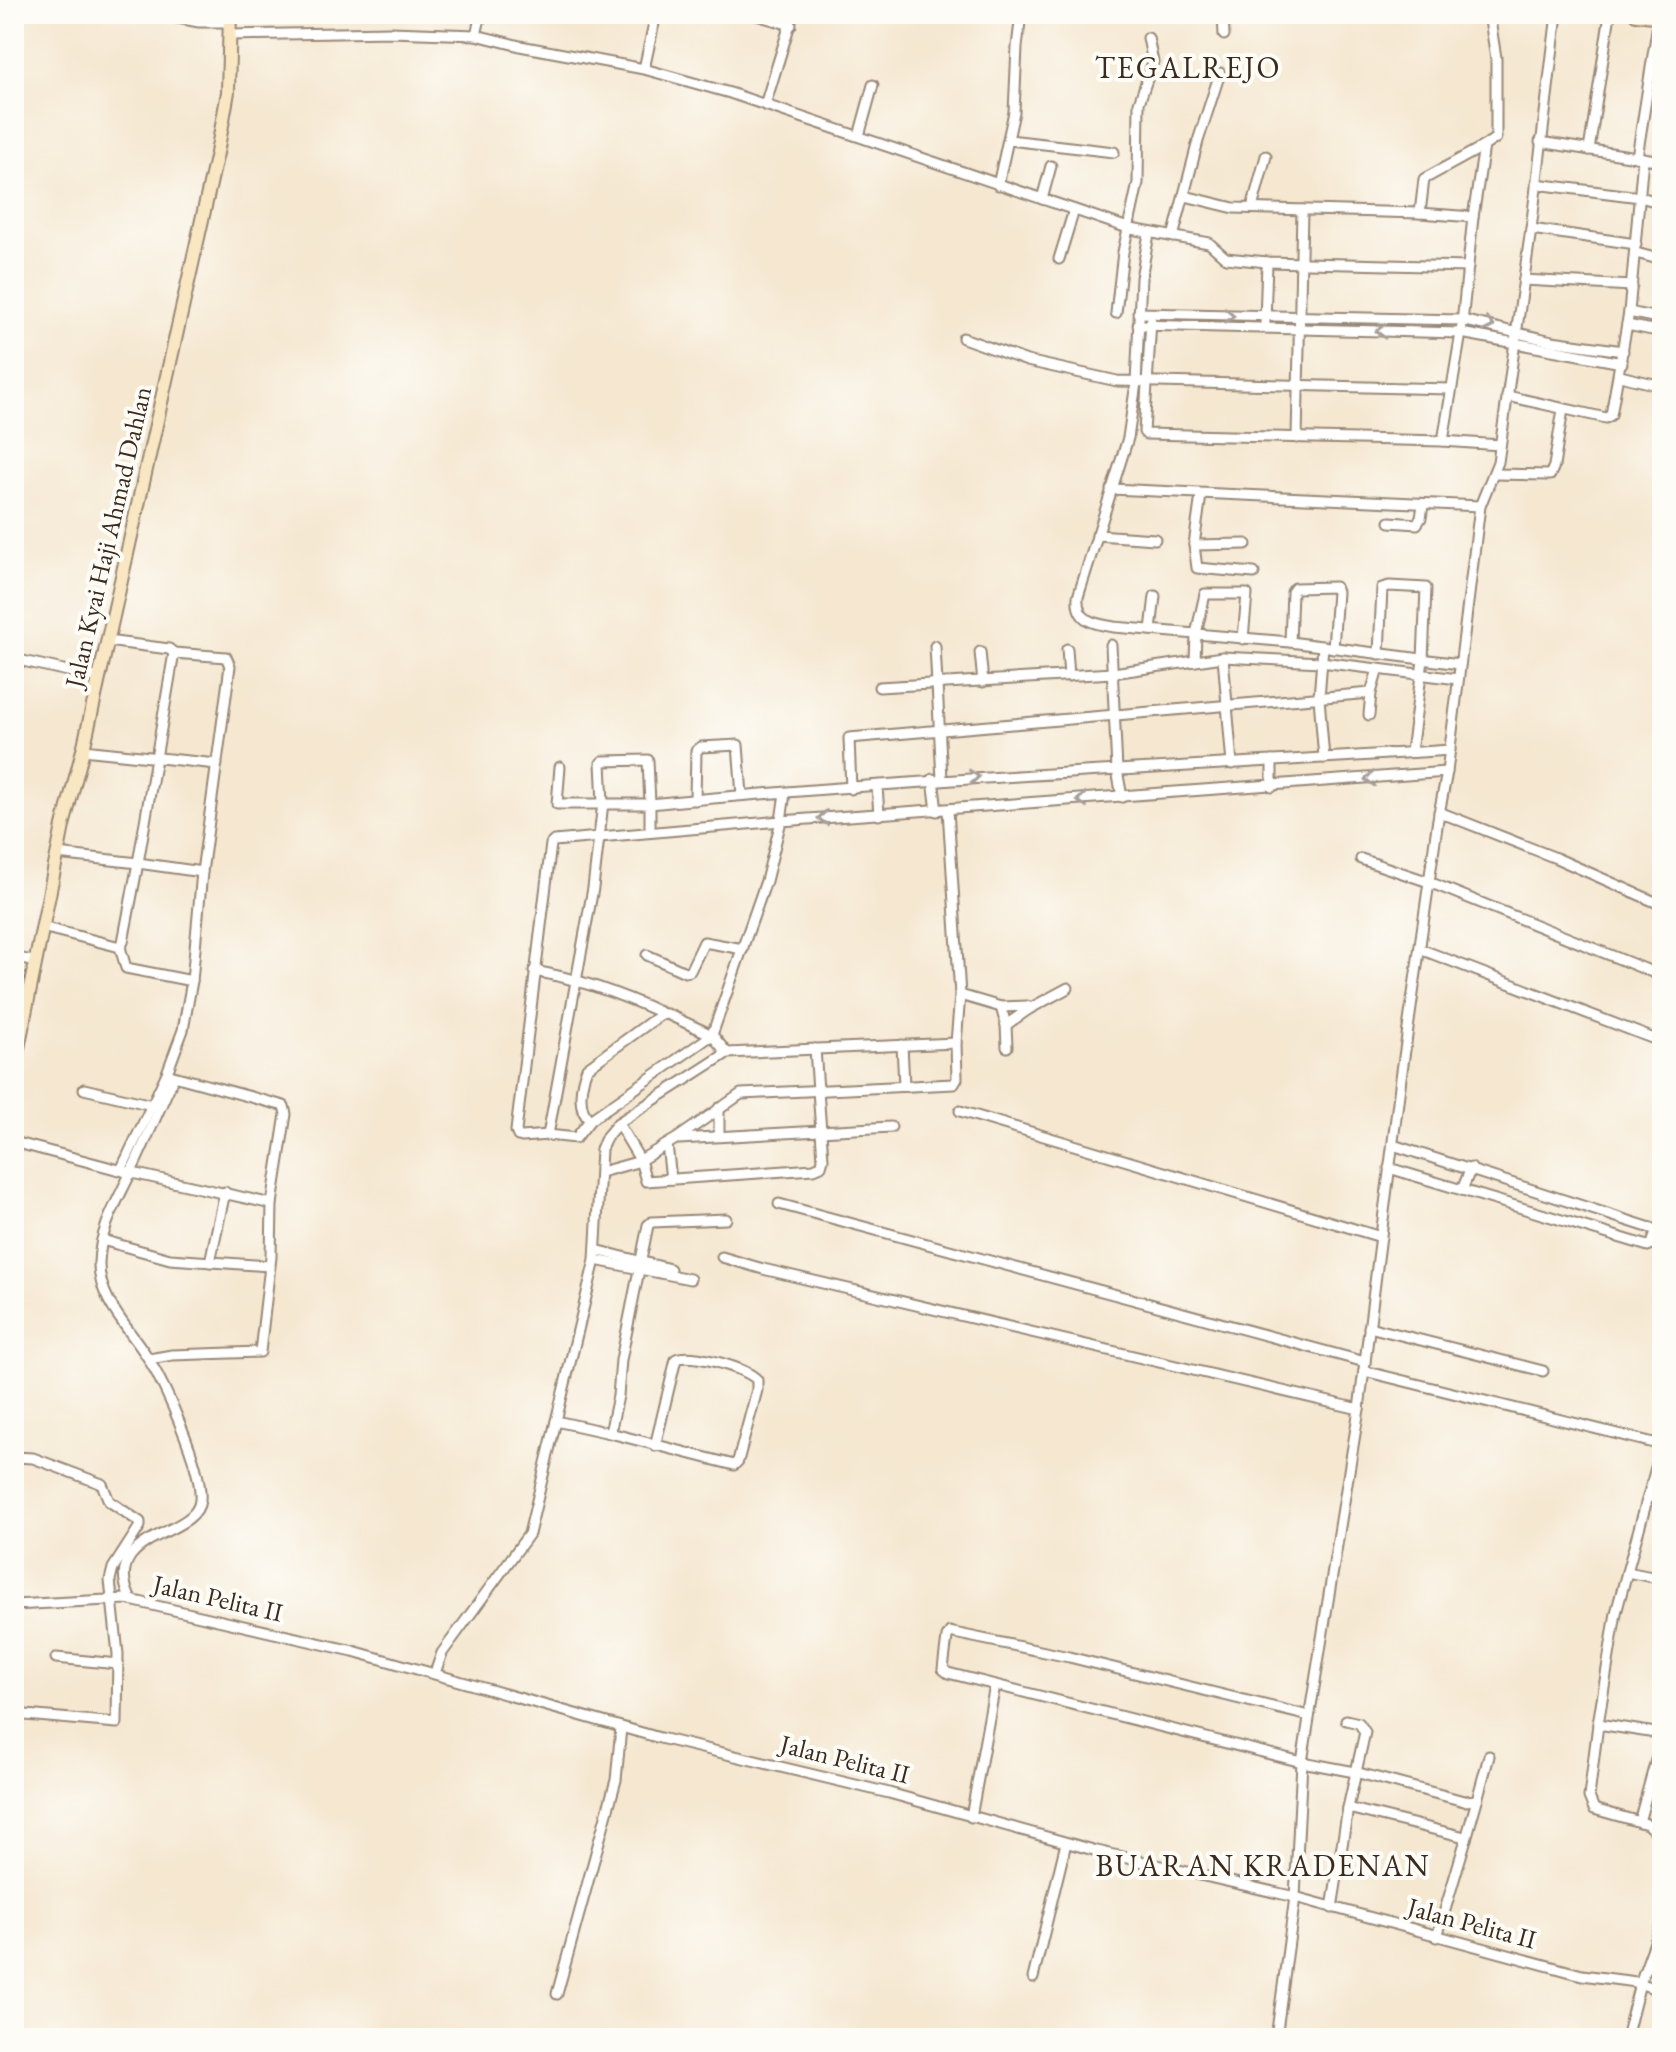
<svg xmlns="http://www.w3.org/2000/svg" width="1676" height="2052" viewBox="0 0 1676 2052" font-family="'EB Garamond',serif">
	<rect width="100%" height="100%" fill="#fdfcf7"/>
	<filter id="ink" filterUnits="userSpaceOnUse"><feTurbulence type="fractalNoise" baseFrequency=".0125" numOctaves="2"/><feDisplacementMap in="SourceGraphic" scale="16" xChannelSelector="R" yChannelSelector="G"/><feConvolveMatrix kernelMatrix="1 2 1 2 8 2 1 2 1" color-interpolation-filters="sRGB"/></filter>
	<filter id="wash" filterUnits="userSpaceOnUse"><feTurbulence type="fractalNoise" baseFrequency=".006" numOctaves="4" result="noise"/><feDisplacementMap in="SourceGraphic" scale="32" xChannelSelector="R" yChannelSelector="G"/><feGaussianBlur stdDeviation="1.8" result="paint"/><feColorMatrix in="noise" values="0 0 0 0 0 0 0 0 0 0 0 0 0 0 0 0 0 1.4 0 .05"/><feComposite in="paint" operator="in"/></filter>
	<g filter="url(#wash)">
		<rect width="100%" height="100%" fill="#f5e7d0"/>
	</g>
	<g filter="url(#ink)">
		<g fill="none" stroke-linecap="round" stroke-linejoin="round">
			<g stroke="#988877" stroke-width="13">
				<g id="street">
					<path d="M157,14l42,8h31"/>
					<path d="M656,14l-12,55 86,24 401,136 78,14 17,15 41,4 201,5"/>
					<path d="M753,14l38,11"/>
					<path d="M1223,14l1,21"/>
					<path d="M230,35l161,-3 85,3 44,11 124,23"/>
					<path d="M476,35l5,-21"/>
					<path d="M765,105l28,-91"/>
					<path d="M859,136l14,-51"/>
					<path d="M1009,140l105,12"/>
					<path d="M1540,142l122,19"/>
					<path d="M1589,150l21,-136"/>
					<path d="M1637,157l22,-140"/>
					<path d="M1536,184l104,13 22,6"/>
					<path d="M998,185l16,-73 3,-65 4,-33"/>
					<path d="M1185,196l49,12 186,5 53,4"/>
					<path d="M1042,199l9,-33"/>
					<path d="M1252,208l14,-52"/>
					<path d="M1420,213l4,-34 60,-33"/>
					<path d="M1531,229l105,15"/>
					<path d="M1149,234l-8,44 -5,105 -8,55 -50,159c-2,24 16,27 36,30l176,15 170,22"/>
					<path d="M1173,237l25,-96 22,-68"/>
					<path d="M1636,253l26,7"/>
					<path d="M1059,259l15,-49"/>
					<path d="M1524,280l108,6"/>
					<path d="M1629,312l33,7"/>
					<path d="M1116,313l7,-61 15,-69 1,-80 14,-41 -5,-24"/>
					<path d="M1138,313l324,7 90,21 71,10"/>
					<path d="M1151,321l-7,111 2,2 297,7 57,4"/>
					<path d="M1265,322l2,-60"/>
					<path d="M1138,325l323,8 161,30"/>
					<path d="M1627,325l35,7"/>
					<path d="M963,338l64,23 90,20 333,8"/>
					<path d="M1620,376l42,10"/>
					<path d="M1507,396l99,22 5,-3 18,-103 14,-154"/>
					<path d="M1297,438l5,-228"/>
					<path d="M1443,441l18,-108 12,-116 11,-71 12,-8v-80l-7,-44"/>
					<path d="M1494,474l56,1 4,-9 9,-57"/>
					<path d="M1111,489l369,17"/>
					<path d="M1201,495l-7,50 3,23 57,5"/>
					<path d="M1390,522l27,2 4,-6 2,-13"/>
					<path d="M1097,535l58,4"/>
					<path d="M1194,545l52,-1"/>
					<path d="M1151,630l4,-34"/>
					<path d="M107,641l62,8 5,4 52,4 4,9 -28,206 -10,109 -9,49 -16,43 -46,97"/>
					<path d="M1290,642l2,-50 3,-4 40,-1 2,5 -4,56"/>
					<path d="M1111,645l6,125 5,27"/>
					<path d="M935,646l7,133"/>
					<path d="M1323,646l-4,52 5,60"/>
					<path d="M1067,649l2,27"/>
					<path d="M980,652l3,30"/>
					<path d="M174,653l-36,210 64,9"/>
					<path d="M1379,654l3,-66 7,-2 37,2 -3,72 -12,92"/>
					<path d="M1223,657l98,5 137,17"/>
					<path d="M14,659l85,19"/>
					<path d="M1195,661l1,-27 9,-40h42l-4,45"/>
					<path d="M879,687l234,-14 110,-16 9,107"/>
					<path d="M1369,715l2,-22 7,-24"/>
					<path d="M83,750l134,14"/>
					<path d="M1272,761v26"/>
					<path d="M560,767l-3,37h93v28"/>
					<path d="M933,779l4,32"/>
					<path d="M877,786l2,29"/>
					<path d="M851,789l-2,-51 522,-45"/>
					<path d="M785,793l-4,28 -15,60 -54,154 -122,85 -14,18 -28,-3 45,-247 10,-85 -2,-40 2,-2 45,-1 2,44c266,-26 533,-36 800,-54"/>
					<path d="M695,800l1,-49 5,-4 37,-2 4,50"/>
					<path d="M1439,812l117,46 106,47"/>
					<path d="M1361,859l68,23 233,94"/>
					<path d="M42,927l78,20 3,-5 15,-79 -81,-9"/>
					<path d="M120,947l6,21 66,13"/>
					<path d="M1420,949l242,93"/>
					<path d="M647,955l38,17 5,-1 14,-29 39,7"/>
					<path d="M14,957l22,5"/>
					<path d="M534,971c46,8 87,23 130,43"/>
					<path d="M960,995l41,12 26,-1 2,3 -23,16"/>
					<path d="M1001,1007l5,18 1,22"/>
					<path d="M1029,1009l39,-21"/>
					<path d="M902,1045l2,40"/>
					<path d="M84,1089l68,16"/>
					<path d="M719,1108v27"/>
					<path d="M960,1111l421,126"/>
					<path d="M590,1120c-14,-11 -9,-37 -3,-52l73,-53 7,-1 45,21 15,18 229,-10 4,-48 -12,-185"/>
					<path d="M618,1123l22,37 6,21 168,-12 7,-3 2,-7 -8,-110"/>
					<path d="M548,1135l-26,2 -4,-1 -2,-5 35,-287 3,-3 227,-20 666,-49"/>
					<path d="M679,1139l212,-12"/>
					<path d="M14,1142l109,29 149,33"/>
					<path d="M667,1145l4,34"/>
					<path d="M1393,1145l267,86"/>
					<path d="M1389,1168l259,78 4,-2 5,-14"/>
					<path d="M601,1172l36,-10 39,-23 65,-45 213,-10 3,-5 -1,-36"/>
					<path d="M1462,1190l9,-22"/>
					<path d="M779,1204l586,158"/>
					<path d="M102,1240l68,19 99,7"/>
					<path d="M596,1250l74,19"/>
					<path d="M722,1257l41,12 596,140"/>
					<path d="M210,1262l15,-70"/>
					<path d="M690,1279l-95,-19 6,-111 6,-13 11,-13 109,-70"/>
					<path d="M1369,1327l174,44"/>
					<path d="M149,1359l23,-4 88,-3 11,-95 1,-53 14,-90 -2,-8 -114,-31"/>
					<path d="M1364,1371l298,74"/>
					<path d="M556,1421l39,-161"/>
					<path d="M610,1433l124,32 4,-4 19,-71v-10c-10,-12 -67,-28 -81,-21l-21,87"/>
					<path d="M14,1457l19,1 69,26 7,17 31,21v4l-27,42 -3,12 8,74 -1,69 -103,-9"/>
					<path d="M1627,1572l35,-126"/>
					<path d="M1662,1579l-35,-7 -11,41 -18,111 -9,73 5,12 53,15 15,14"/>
					<path d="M131,1600c-33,-68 66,-62 69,-100 3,-32 -35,-114 -52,-142 -18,-29 -50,-58 -49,-95 1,-35 18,-61 32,-91 15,-31 28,-63 43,-95"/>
					<path d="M14,1605l112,-6 227,52 307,87 229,55 208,58 198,46 287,78 54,7 26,9"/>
					<path d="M56,1658l62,6"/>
					<path d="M435,1673l7,-20 87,-119 27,-113 54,12 8,-37 3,-36 27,-135 4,-3 74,-3"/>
					<path d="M1309,1716l-240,-59 -115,-24 -4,-1 -3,5 -4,32 5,4 354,89 53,10 109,29 13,-1 12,-44"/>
					<path d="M1346,1720l13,3 6,9 -17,76"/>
					<path d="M1598,1724l64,10"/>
					<path d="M971,1817l24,-132"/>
					<path d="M1639,1822l23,-84"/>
					<path d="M1466,1839l11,-39"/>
					<path d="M1332,1908l16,-100 113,28 5,3 -29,98"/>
					<path d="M1033,1978l33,-135"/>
					<path d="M557,1994l59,-214 5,-52"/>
					<path d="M1276,2038l19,-141 7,-135 57,-353 42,-331 37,-259 9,-47 33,-266 18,-44 33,-233 26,-215"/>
					<path d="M1626,2038l14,-55 22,-60"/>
				</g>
			</g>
			<g stroke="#988877" stroke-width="16">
				<g id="secondary">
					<path d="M1636,14l26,3"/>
					<path d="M14,1068l49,-242 20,-76 134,-597 11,-61 2,-78"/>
				</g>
			</g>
			<use href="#street" stroke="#fff" stroke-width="9"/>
			<use href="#secondary" stroke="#f9e7c3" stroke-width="12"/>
		</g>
		<defs><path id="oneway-chevron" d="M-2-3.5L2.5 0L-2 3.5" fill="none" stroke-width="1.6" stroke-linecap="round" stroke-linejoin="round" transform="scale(2)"/></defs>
		<g stroke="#a79f9a">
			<use href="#oneway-chevron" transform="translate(1229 316) rotate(2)"/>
			<use href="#oneway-chevron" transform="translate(1489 325) rotate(12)"/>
			<use href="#oneway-chevron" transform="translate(1381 331) rotate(-179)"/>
			<use href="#oneway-chevron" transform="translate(974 777) rotate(-3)"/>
			<use href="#oneway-chevron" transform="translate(1370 779) rotate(175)"/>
			<use href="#oneway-chevron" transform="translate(1082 800) rotate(176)"/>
			<use href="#oneway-chevron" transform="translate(823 818) rotate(176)"/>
		</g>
	</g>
	<g text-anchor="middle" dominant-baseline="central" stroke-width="8" stroke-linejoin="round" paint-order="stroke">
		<g font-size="26" fill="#3b2a1e" stroke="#fdfcf7">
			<text transform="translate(108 537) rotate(-77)">Jalan Kyai Haji Ahmad Dahlan</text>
			<text transform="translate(218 1598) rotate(13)">Jalan Pelita II</text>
			<text transform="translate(845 1759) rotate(14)">Jalan Pelita II</text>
			<text transform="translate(1472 1923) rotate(15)">Jalan Pelita II</text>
		</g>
		<g font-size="30" letter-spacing="2" fill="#3b2a1e" stroke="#fdfcf7">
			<text x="1188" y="67">TEGALREJO</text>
			<text x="1263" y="1865">BUARAN KRADENAN</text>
		</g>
	</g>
	<rect width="1676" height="2052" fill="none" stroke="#fdfcf7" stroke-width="48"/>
</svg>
